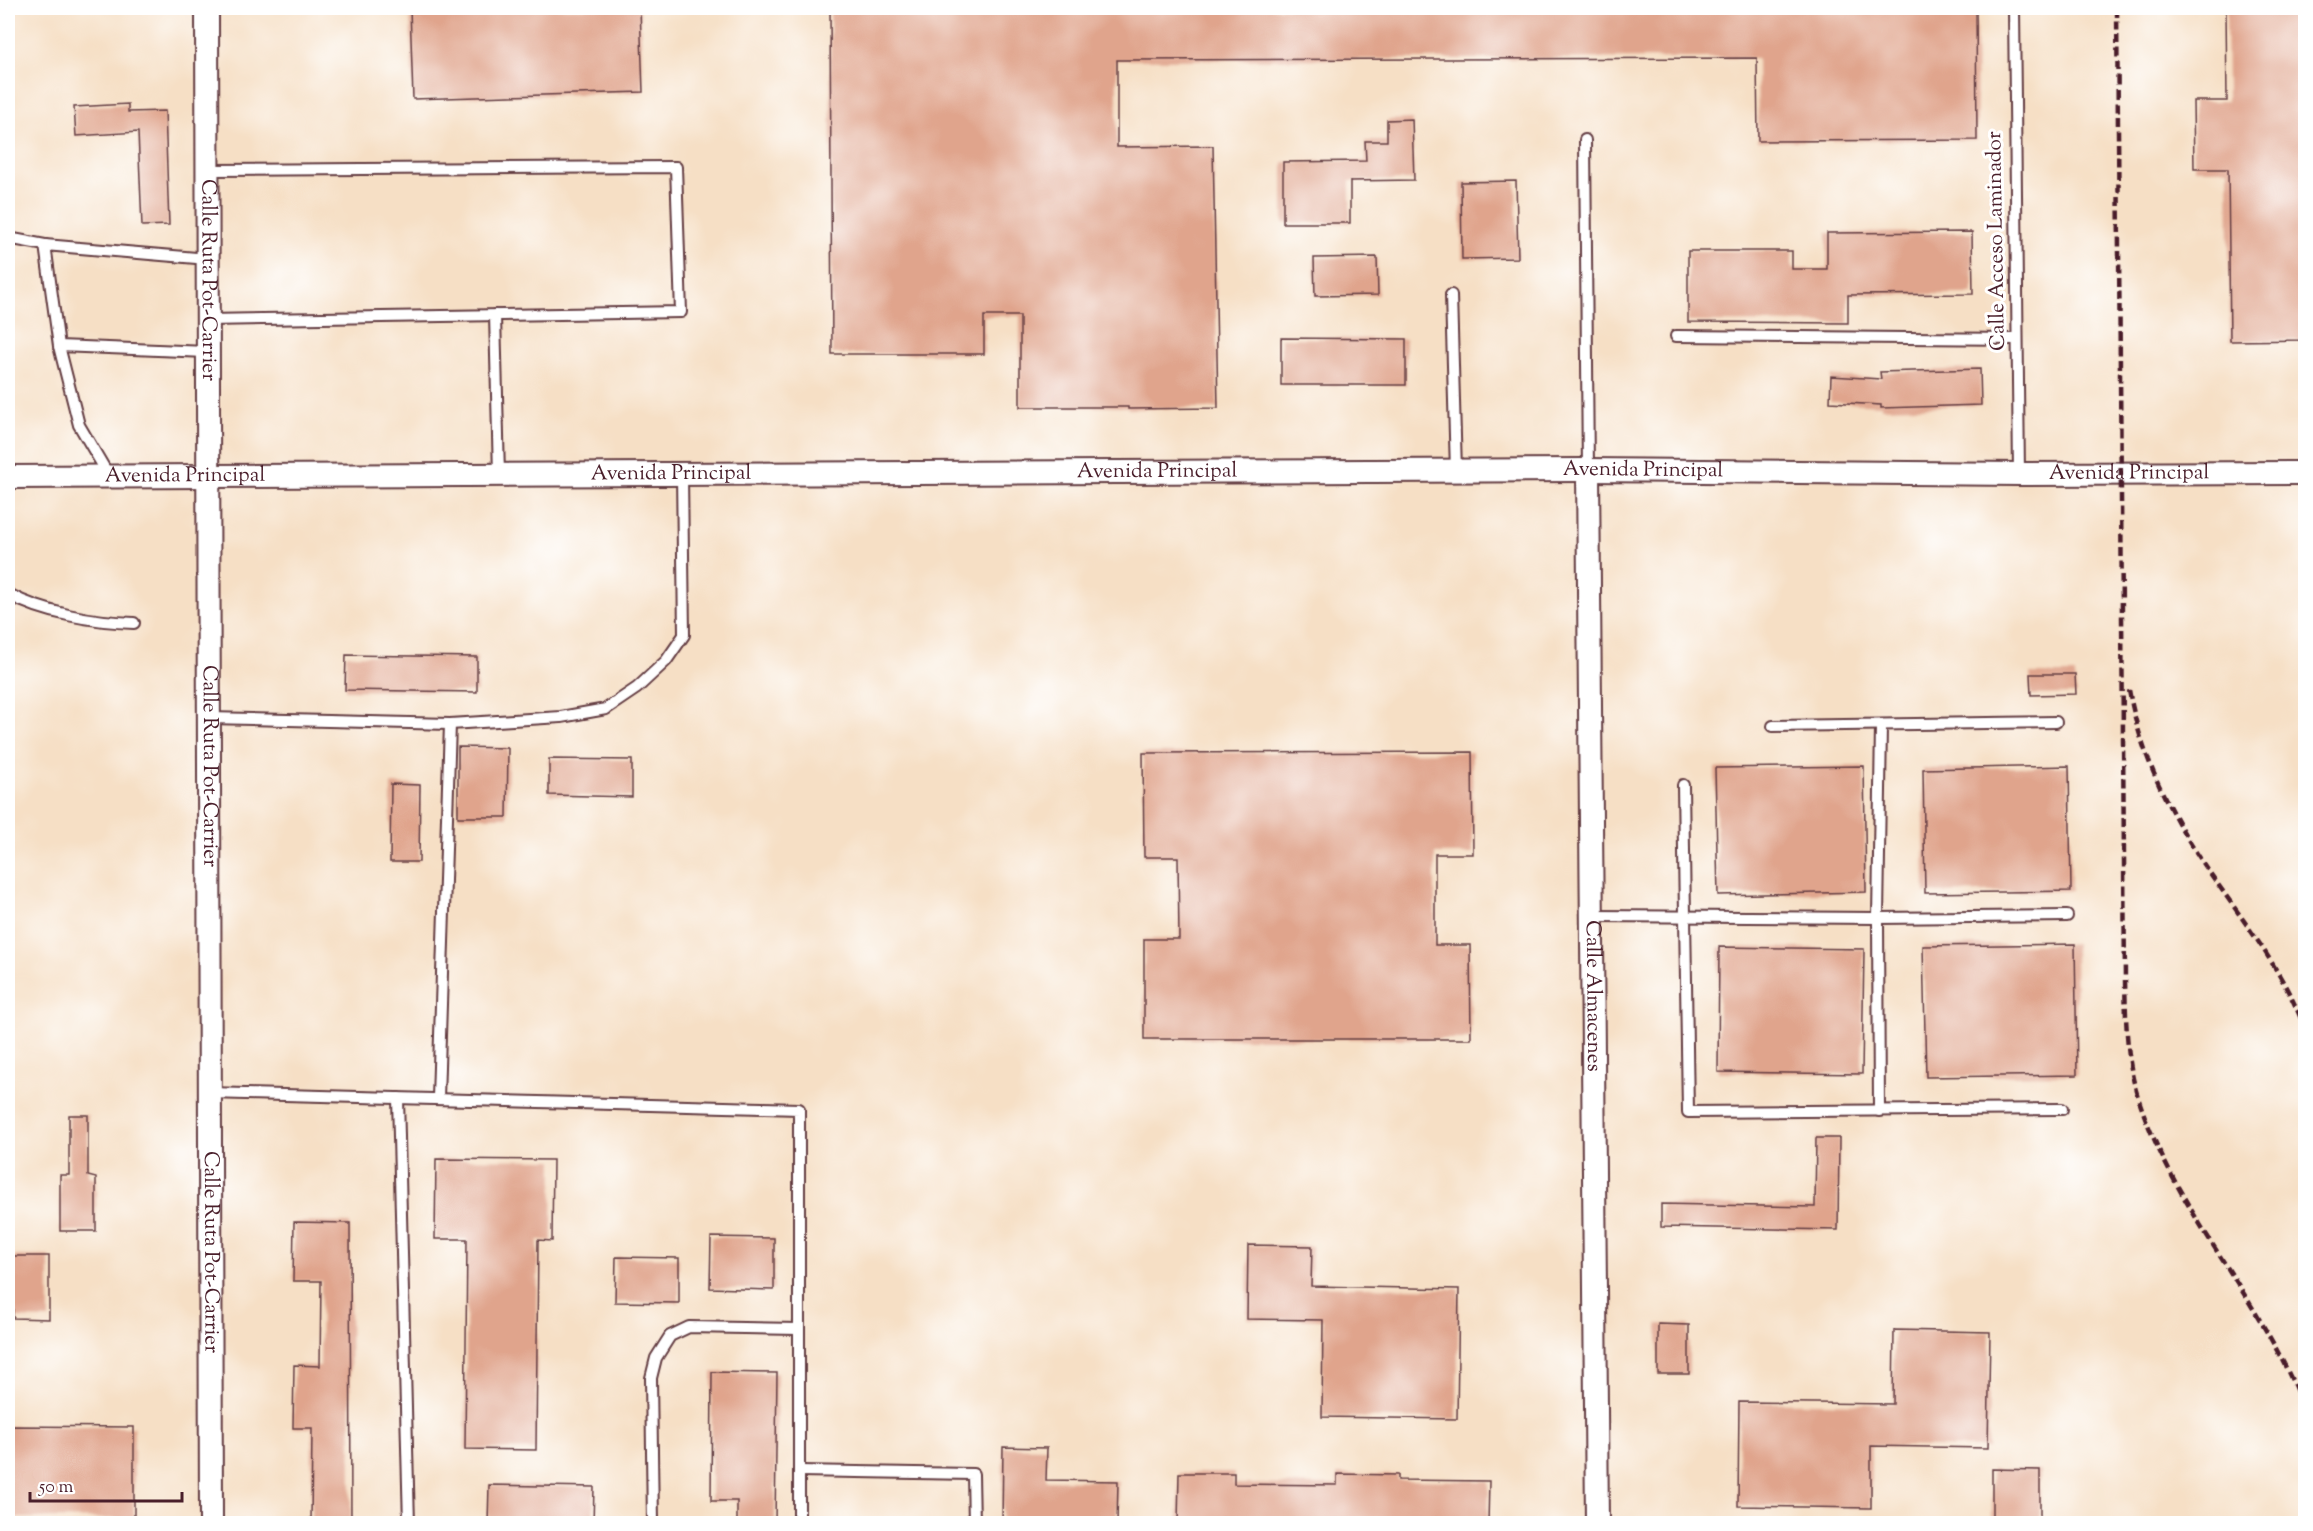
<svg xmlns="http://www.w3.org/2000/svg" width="2313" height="1531" viewBox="0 0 2313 1531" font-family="'Sorts Mill Goudy',serif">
	<rect width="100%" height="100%" fill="#fff"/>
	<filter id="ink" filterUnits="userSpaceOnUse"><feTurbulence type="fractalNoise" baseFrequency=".0167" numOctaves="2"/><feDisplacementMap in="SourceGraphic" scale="12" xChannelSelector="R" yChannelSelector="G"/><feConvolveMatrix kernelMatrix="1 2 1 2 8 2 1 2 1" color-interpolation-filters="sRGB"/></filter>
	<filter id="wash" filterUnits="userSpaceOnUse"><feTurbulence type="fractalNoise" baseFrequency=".008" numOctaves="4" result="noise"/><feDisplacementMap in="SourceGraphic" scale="24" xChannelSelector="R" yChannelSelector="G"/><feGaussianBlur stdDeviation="1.35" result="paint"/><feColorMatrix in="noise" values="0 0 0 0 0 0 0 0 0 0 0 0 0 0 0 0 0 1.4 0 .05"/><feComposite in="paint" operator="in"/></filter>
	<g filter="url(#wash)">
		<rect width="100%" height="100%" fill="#f6dfc5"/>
		<g id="blocks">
			<g fill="#e0a48c">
				<path d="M410,8h230l3,84 -230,7z"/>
				<path d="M830,8h1146l1,132 -219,1 -1,-83 -640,2v87l96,-1 5,262 -90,1v-2h-108v-91h-36v38h-152z"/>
				<path d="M2226,8h80v332l-76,1 -2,-172h-34l-1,-68h34z"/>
				<path d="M128,104v8l37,-1 4,114 -27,1 -4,-94 -62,4 -2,-29z"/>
				<path d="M1412,119l2,61 -64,1v42h-67v-61l83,-1 -1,-20h22v-21z"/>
				<path d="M1516,181l2,77 -56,1 -1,-77z"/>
				<path d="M1972,232l1,62 -125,1v28l-160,-1v-71h104v18h35v-36z"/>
				<path d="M1377,257l1,38 -63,1 -1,-38z"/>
				<path d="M1281,338l125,1v46h-125z"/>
				<path d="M1980,369l1,36 -100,3v-3l-51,-3 1,-26 50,3 -1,-7z"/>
				<path d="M346,655l131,2v35l-132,-2z"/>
				<path d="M2030,674h45l1,20 -45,1z"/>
				<path d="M458,747l50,1 -1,69h-49z"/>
				<path d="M1472,752l1,102h-38v91h35l1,94h-327v-100h35l-1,-82h-34l-1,-104z"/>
				<path d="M549,759l83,1v37l-83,-2z"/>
				<path d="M1864,766l2,126 -148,3 -3,-127z"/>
				<path d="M2069,766l2,125 -146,2 -2,-124z"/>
				<path d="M391,784l29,1 -1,77h-29z"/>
				<path d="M2075,944l2,131 -151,2 -3,-131z"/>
				<path d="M1719,947l145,2 -2,125 -144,-2z"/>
				<path d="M69,1115h19v61l8,2v53h-36v-56h9z"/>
				<path d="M1816,1138h23l-1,92 -177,-3v-23l154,3z"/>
				<path d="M436,1159l117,1 -1,81 -14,-1 -2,210 -71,-1 2,-210h-32z"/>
				<path d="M294,1222l56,1 1,301h-40l1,-96h-19l1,-63 26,1 1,-85h-28z"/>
				<path d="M711,1237l63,1v52l-64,-2z"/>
				<path d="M1248,1245l64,1 -1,40 148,3 -2,130 -135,-2 1,-97 -76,-1z"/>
				<path d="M13,1256h36v63l-36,-1z"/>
				<path d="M616,1257l63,1v45l-64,-1z"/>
				<path d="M1658,1324l31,1v49h-31z"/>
				<path d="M1894,1330l96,2 -2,116 -117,-2v62l-133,-2 1,-104 154,2z"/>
				<path d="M712,1372l65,1 -2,151h-38v-23h-26z"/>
				<path d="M8,1426l126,1v92l-126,-1z"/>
				<path d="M1003,1447l44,1 -1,32 72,1 -1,43h-115z"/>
				<path d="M1992,1469l48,1v54h-48z"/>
				<path d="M1179,1473h55v11l103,1v-11l61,1v5l91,1 -1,43h-310z"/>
				<path d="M489,1485l105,2 -1,37h-105z"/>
			</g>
		</g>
	</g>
	<g filter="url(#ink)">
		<use href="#blocks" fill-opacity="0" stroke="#643c42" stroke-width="1.5"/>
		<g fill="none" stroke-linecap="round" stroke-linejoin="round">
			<g stroke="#643c42" stroke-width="14">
				<g id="lane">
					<path d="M2014,8l5,466"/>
					<path d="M1585,140l3,330"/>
					<path d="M208,170l468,-3 5,145 -473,8"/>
					<path d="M8,238l37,7 14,101 148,6"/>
					<path d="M45,245l163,14"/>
					<path d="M1451,295l5,176"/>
					<path d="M495,315l4,160"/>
					<path d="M1676,336l341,3"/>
					<path d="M59,346l20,79 30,51"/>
					<path d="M8,594c35,19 86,28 126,29"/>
					<path d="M209,718l241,6 111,-7 45,-8 31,-21 29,-27 18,-26 -2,-161"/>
					<path d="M1773,726l283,-4"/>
					<path d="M1683,785l5,327 374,-3"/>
					<path d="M1591,916l287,2 189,-2"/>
					<path d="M210,1093l589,16v415"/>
					<path d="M398,1098l11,426"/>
					<path d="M438,1098l12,-374"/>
					<path d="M1879,1111l-1,-193 3,-192"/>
					<path d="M799,1471l174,3 1,50"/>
					<path d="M653,1524l-2,-146 5,-20 14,-22 19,-9 110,2"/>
				</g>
			</g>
			<g stroke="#643c42" stroke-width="26">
				<g id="street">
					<path id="s1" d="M207,8l4,1516"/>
					<path id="s2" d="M1588,470l9,1054"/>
					<path id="s3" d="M8,477l1580,-7 431,4 287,-1"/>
				</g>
			</g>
			<use href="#lane" stroke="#fff" stroke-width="10"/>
			<use href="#street" stroke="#fff" stroke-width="22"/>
			<g stroke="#4a1f2b" stroke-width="4.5" stroke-dasharray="9 4.5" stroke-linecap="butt">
				<path d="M2117,8l8,972c1,39 1,80 13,117 37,116 126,203 168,317"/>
				<path d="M2129,690c10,55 31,104 60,151 41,66 89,116 117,190"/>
			</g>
		</g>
	</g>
	<g text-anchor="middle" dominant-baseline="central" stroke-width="6" stroke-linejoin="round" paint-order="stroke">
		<g font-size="21" fill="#4a1f2b" stroke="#fff">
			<text transform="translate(1997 241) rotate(-91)">Calle Acceso Laminador</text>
			<text stroke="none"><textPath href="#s1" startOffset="272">Calle Ruta Pot-Carrier</textPath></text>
			<text stroke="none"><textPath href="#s3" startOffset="1635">Avenida Principal</textPath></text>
			<text stroke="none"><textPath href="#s3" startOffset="1149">Avenida Principal</textPath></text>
			<text stroke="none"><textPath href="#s3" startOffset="2121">Avenida Principal</textPath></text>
			<text stroke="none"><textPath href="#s3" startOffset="663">Avenida Principal</textPath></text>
			<text stroke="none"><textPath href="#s3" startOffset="177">Avenida Principal</textPath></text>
			<text stroke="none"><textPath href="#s1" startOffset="758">Calle Ruta Pot-Carrier</textPath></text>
			<text stroke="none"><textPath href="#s2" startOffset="526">Calle Almacenes</textPath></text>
			<text stroke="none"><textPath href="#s1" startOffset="1244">Calle Ruta Pot-Carrier</textPath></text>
		</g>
	</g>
	<rect width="2313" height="1531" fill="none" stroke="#fff" stroke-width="30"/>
	<path d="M30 1492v9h152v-9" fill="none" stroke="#4a1f2b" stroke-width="3"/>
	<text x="39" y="1492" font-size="18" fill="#4a1f2b" stroke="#ffffff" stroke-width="4.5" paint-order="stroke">50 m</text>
</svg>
